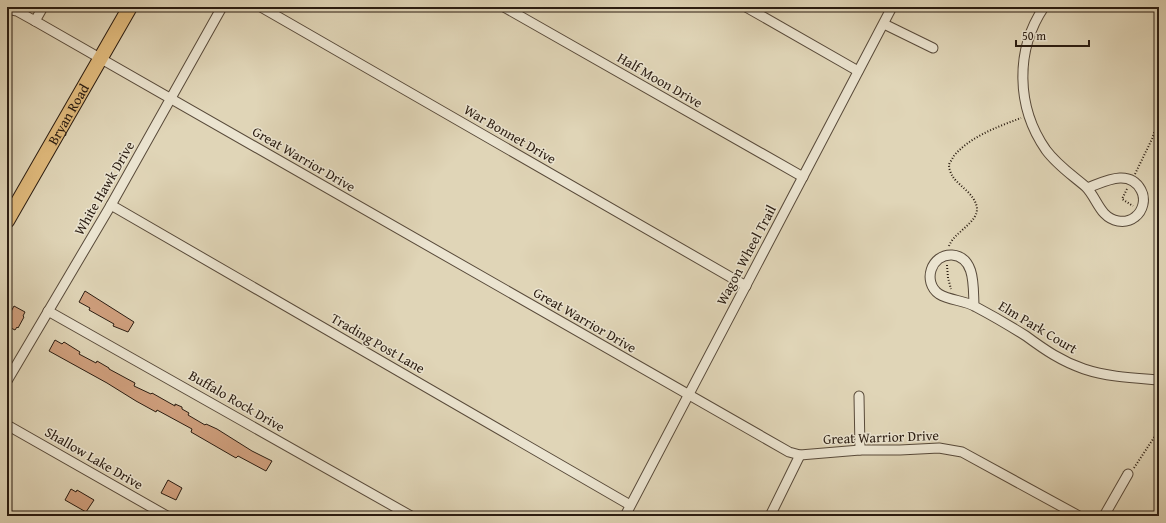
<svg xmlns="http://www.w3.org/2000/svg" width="1166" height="523" viewBox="0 0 1166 523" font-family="'Gentium Book Plus',serif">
	<rect width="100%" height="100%" fill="#e0d5b7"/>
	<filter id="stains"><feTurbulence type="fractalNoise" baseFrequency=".005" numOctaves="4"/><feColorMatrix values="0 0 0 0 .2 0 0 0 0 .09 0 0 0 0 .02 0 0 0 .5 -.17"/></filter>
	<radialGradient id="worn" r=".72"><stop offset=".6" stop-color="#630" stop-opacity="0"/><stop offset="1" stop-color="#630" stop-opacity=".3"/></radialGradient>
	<g fill="#cf9f7d" stroke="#2a1c11">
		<path d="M85,291l49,31 -6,10 -15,-6 1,-2 -25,-14 1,-2 -11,-6z"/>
		<path d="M14,306l11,6 -2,4 1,1 -6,11 -1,-1 -2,3 -8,-4v-7z"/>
		<path d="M55,340l7,4 2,-2 16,10 -1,2 17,9 1,-2 12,7v1l26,14 -1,3 17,8 1,-1 23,13v-2l7,3v2l7,4 -1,2 17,10 1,-1 11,5 35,22 20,10 -6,10 -28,-15 -2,2 -45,-26 1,-3 -35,-19 -1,2 -20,-11 -29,-18 -58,-32z"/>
		<path d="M168,480l14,8 -6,12 -15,-7z"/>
		<path d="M71,489l5,3 1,-2 17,10 -8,12 -21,-12z"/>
	</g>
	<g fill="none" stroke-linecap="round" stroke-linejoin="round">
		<g stroke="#584a3a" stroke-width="11">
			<g id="street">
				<path d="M261,7l485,279"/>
				<path d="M504,7l299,170"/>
				<path d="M746,7l112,64"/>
				<path d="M1044,7c-29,43 -28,100 2,143 11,15 26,25 40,37 11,11 14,31 32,34 6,1 12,0 17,-4 8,-6 11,-18 6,-27 -12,-22 -37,-8 -54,-2"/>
				<path d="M7,9l10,2 18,10 754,431 11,3 60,-5h40l39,-2 23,4 117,64"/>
				<path d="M35,21l8,-14"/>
				<path d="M884,24l49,24"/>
				<path d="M111,205l519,300"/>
				<path d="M974,305c-1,-17 2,-48 -22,-50 -21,-1 -30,27 -13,39 11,7 26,6 37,13 17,9 34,19 50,29 19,14 35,25 58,33 24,8 50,9 75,11"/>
				<path d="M48,311l363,205"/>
				<path d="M7,381l104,-176 111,-198"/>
				<path d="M859,396l1,54"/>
				<path d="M7,425l160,91"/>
				<path d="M625,516l267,-509"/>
				<path d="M770,516l30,-61"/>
				<path d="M1104,516l24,-42"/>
			</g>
		</g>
		<g stroke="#2a1c11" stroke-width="16">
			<g id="primary">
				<path id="s1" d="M7,221l123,-214"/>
			</g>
		</g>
		<g stroke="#2a1c11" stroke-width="2" stroke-dasharray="1 2" stroke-linecap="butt">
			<path d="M1135,174l17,-35 7,-21"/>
			<path d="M1127,189l-5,10 11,7"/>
			<path d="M949,246c5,-14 29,-23 28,-38 -2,-14 -17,-21 -24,-31 -2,-3 -4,-8 -4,-12 0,-2 3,-5 4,-8 16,-20 44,-30 68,-39"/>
			<path d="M947,265l1,13 3,11"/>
			<path d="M1134,468l25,-38"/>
		</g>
		<use href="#street" stroke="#ebe4d0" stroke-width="9"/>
		<use href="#primary" stroke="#e0ba7c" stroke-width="14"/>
	</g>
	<g text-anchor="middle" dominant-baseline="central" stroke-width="3" stroke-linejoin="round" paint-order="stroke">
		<g font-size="14" fill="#2a1c11" stroke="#ebe4d0">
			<text transform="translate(660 80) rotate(30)">Half Moon Drive</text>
			<text stroke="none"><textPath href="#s1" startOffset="123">Bryan Road</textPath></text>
			<text transform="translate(510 134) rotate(30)">War Bonnet Drive</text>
			<text transform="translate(304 159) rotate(30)">Great Warrior Drive</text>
			<text transform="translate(104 188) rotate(-60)">White Hawk Drive</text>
			<text transform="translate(746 255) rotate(-62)">Wagon Wheel Trail</text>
			<text transform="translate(585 320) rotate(30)">Great Warrior Drive</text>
			<text transform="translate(1038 327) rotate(31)">Elm Park Court</text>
			<text transform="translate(378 343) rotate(30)">Trading Post Lane</text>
			<text transform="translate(237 401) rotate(30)">Buffalo Rock Drive</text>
			<text transform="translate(881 437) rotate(-2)">Great Warrior Drive</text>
			<text transform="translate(94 458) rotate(30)">Shallow Lake Drive</text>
		</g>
	</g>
	<rect width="1166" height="523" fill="none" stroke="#e0d5b7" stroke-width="24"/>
	<rect x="8" y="8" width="1150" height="507" fill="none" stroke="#2a1c11" stroke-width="2"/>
	<rect x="12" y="12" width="1142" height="499" fill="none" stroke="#2a1c11"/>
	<path d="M1016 40v6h73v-6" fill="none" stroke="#2a1c11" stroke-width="2"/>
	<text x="1022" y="40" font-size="12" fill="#2a1c11" stroke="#ebe4d0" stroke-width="3" paint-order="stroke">50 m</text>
	<rect width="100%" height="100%" filter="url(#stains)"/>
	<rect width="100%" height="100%" fill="url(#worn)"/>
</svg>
